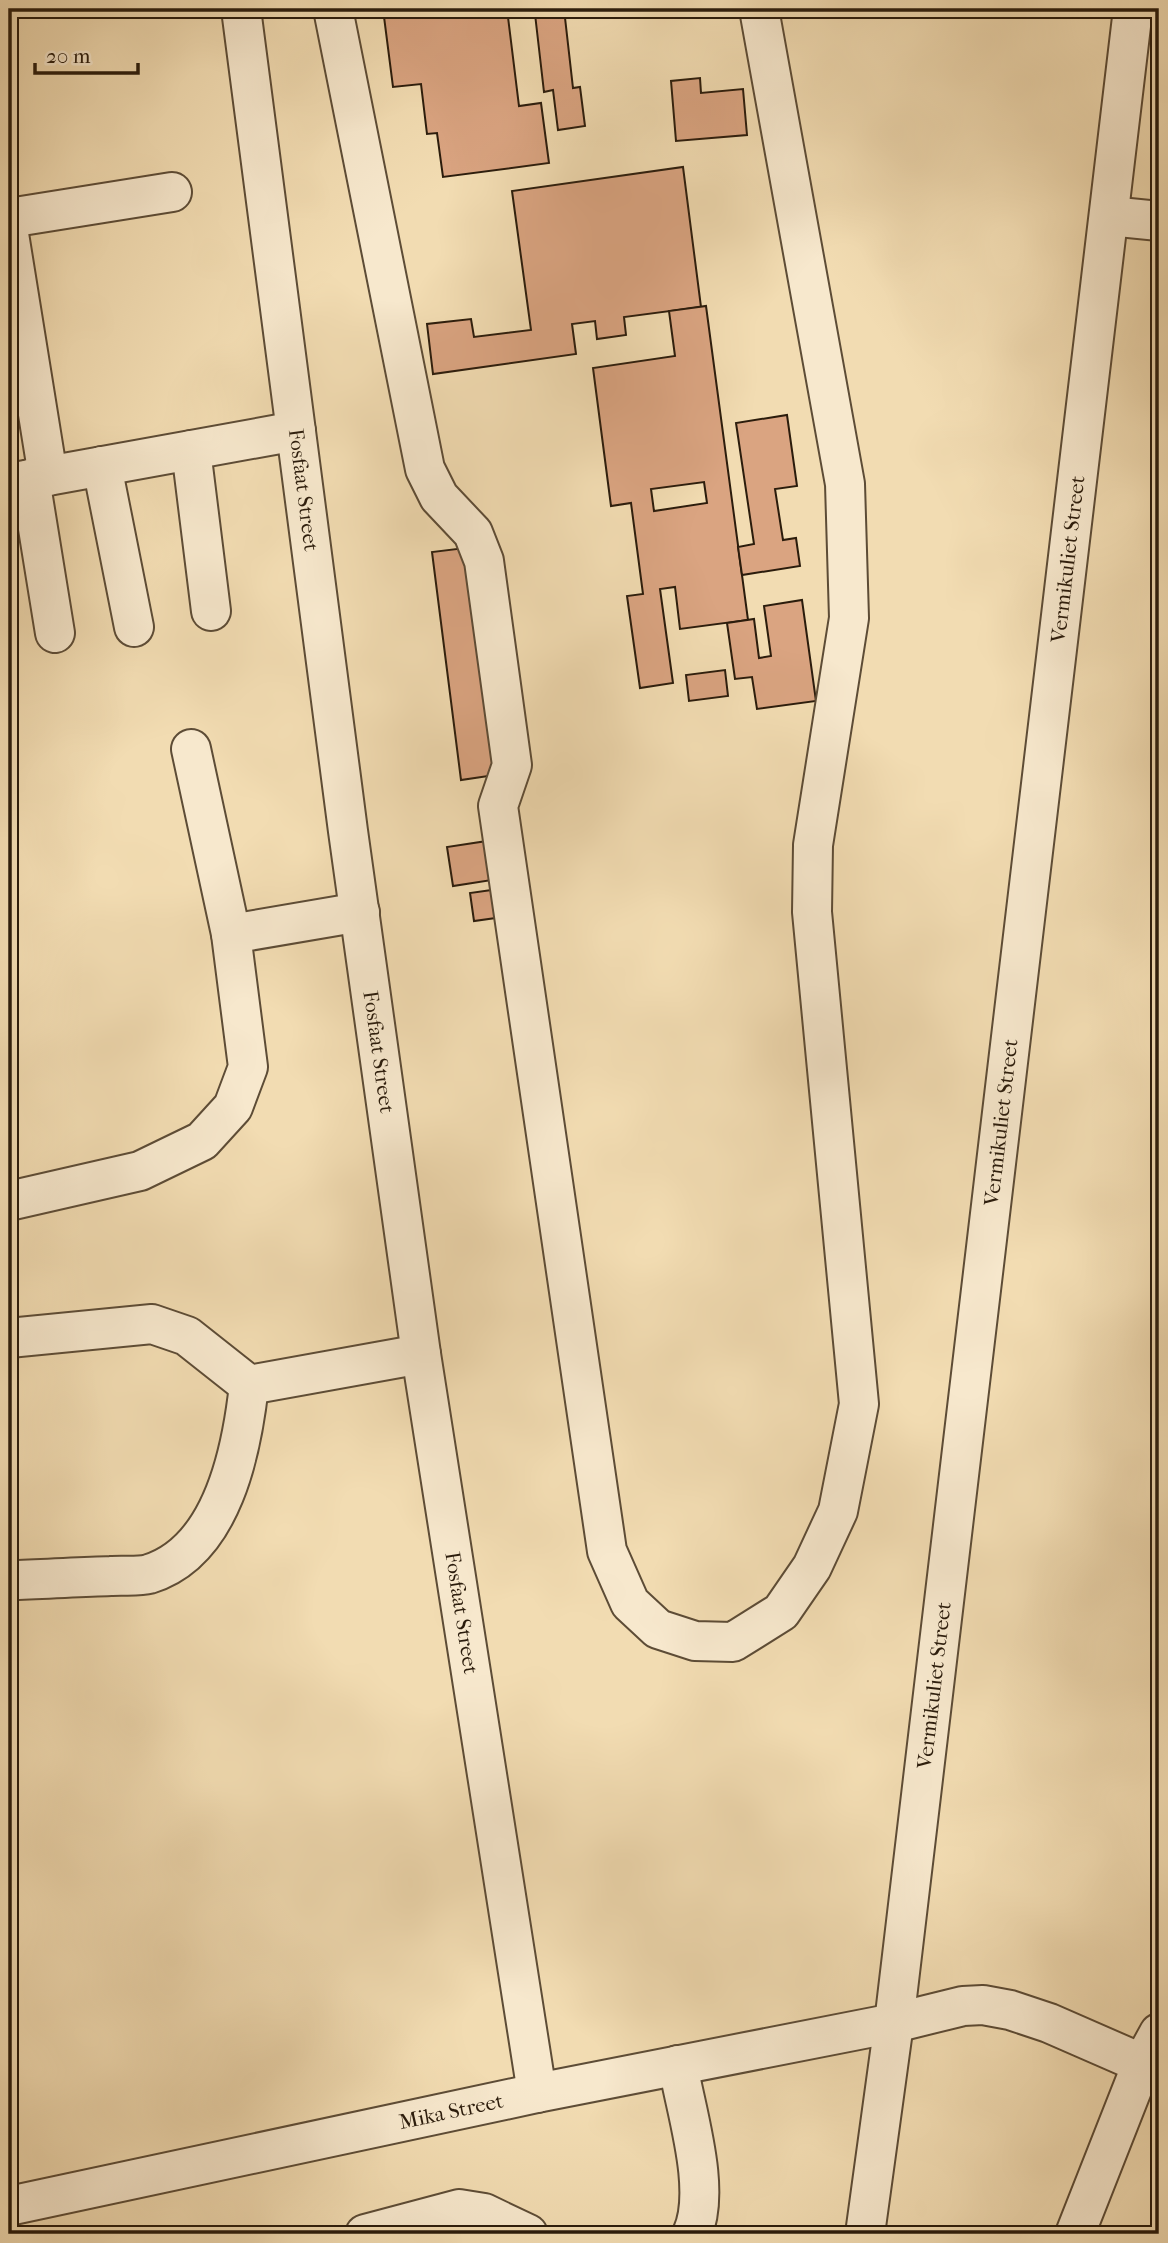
<svg xmlns="http://www.w3.org/2000/svg" width="1168" height="2243" viewBox="0 0 1168 2243" font-family="'IM FELL French Canon',serif">
	<rect width="100%" height="100%" fill="#f2dcb2"/>
	<filter id="stains"><feTurbulence type="fractalNoise" baseFrequency=".00286" numOctaves="4"/><feColorMatrix values="0 0 0 0 .2 0 0 0 0 .09 0 0 0 0 .02 0 0 0 .5 -.17"/></filter>
	<radialGradient id="worn" r=".72"><stop offset=".6" stop-color="#630" stop-opacity="0"/><stop offset="1" stop-color="#630" stop-opacity=".3"/></radialGradient>
	<g fill="#daa481" stroke="#2b1c0c" stroke-width="2" fill-rule="evenodd">
		<path d="M383,9h124l12,97 22,-3 8,60 -106,14 -6,-44 -10,1 -6,-50 -28,3z"/>
		<path d="M518,9h46l9,79 7,-1 5,39 -27,4 -5,-40 -9,2 -9,-78 -16,2z"/>
		<path d="M700,78l1,15 42,-4 4,46 -71,6 -5,-60z"/>
		<path d="M683,167l18,140 -77,10 2,18 -29,4 -2,-18 -23,3 4,30 -143,20 -6,-50 44,-5 3,18 57,-7 -19,-139z"/>
		<path d="M706,306l42,314 -68,9 -5,-42 -15,2 13,94 -33,5 -13,-92 16,-2 -12,-91 -20,3 -18,-138 82,-12 -6,-45zM704,482l3,21 -53,8 -3,-22z"/>
		<path d="M787,415l10,71 -22,3 8,51 13,-2 4,28 -58,9 -4,-28 16,-3 -18,-121z"/>
		<path d="M473,547l29,227 -41,6 -29,-228z"/>
		<path d="M802,600l14,101 -59,8 -5,-32 -17,2 -8,-56 27,-4 5,39 12,-2 -7,-50z"/>
		<path d="M725,670l3,26 -39,5 -3,-26z"/>
		<path d="M487,841l5,39 -39,6 -6,-39z"/>
		<path d="M506,888l4,28 -36,5 -4,-28z"/>
	</g>
	<g fill="none" stroke-linecap="round" stroke-linejoin="round">
		<g stroke="#5d4c36" stroke-width="42">
			<g id="minor">
				<path id="s1" d="M241,9l107,822 73,523 116,739"/>
				<path d="M333,9l92,460 14,28 34,36 11,28 28,204 -14,41 109,745 23,52 28,26 37,12 38,1 48,-30 31,-45 26,-56 21,-107 -47,-492 1,-67 36,-227 -4,-134 -86,-475"/>
				<path d="M1109,216l50,5"/>
				<path d="M9,218l163,-26"/>
				<path d="M9,234l39,242"/>
				<path d="M191,450l20,161"/>
				<path d="M102,466l32,161"/>
				<path d="M30,479l25,154"/>
				<path d="M9,483l287,-52"/>
				<path d="M191,749l40,185 129,-22"/>
				<path d="M9,1201l131,-30 62,-30 31,-34 15,-40 -17,-133"/>
				<path d="M9,1338l143,-14 35,12 62,49 172,-31"/>
				<path d="M9,1578l5,2c33,-1 65,-3 97,-4 11,-1 27,1 38,-2 74,-23 93,-125 100,-189"/>
				<path d="M678,2065c8,47 34,125 14,169"/>
				<path id="s2" d="M9,2206l528,-113 357,-70 69,-17 20,-1 27,5 39,13 110,48"/>
				<path d="M365,2234l94,-25 25,4 44,21"/>
				<path id="s3" d="M865,2234l29,-211 239,-2014"/>
				<path d="M1075,2234l67,-170 17,-31"/>
			</g>
		</g>
		<use href="#minor" stroke="#f7e8cd" stroke-width="38"/>
	</g>
	<g text-anchor="middle" dominant-baseline="central" stroke-width="5" stroke-linejoin="round" paint-order="stroke">
		<g font-size="21" fill="#2b1c0c" stroke="#f7e8cd">
			<text stroke="none"><textPath href="#s1" startOffset="485">Fosfaat Street</textPath></text>
			<text stroke="none"><textPath href="#s3" startOffset="1687">Vermikuliet Street</textPath></text>
			<text stroke="none"><textPath href="#s1" startOffset="1052">Fosfaat Street</textPath></text>
			<text stroke="none"><textPath href="#s3" startOffset="1120">Vermikuliet Street</textPath></text>
			<text stroke="none"><textPath href="#s1" startOffset="1619">Fosfaat Street</textPath></text>
			<text stroke="none"><textPath href="#s3" startOffset="553">Vermikuliet Street</textPath></text>
			<text stroke="none"><textPath href="#s2" startOffset="452">Mika Street</textPath></text>
		</g>
	</g>
	<rect width="1168" height="2243" fill="none" stroke="#f2dcb2" stroke-width="35"/>
	<rect x="10" y="10" width="1147" height="2222" fill="none" stroke="#2b1c0c" stroke-width="3.5"/>
	<rect x="18" y="18" width="1133" height="2208" fill="none" stroke="#2b1c0c" stroke-width="2"/>
	<path d="M35 63v10h103v-10" fill="none" stroke="#2b1c0c" stroke-width="3.5"/>
	<text x="46" y="63" font-size="21" fill="#2b1c0c" stroke="#f7e8cd" stroke-width="5" paint-order="stroke">20 m</text>
	<rect width="100%" height="100%" filter="url(#stains)"/>
	<rect width="100%" height="100%" fill="url(#worn)"/>
</svg>
